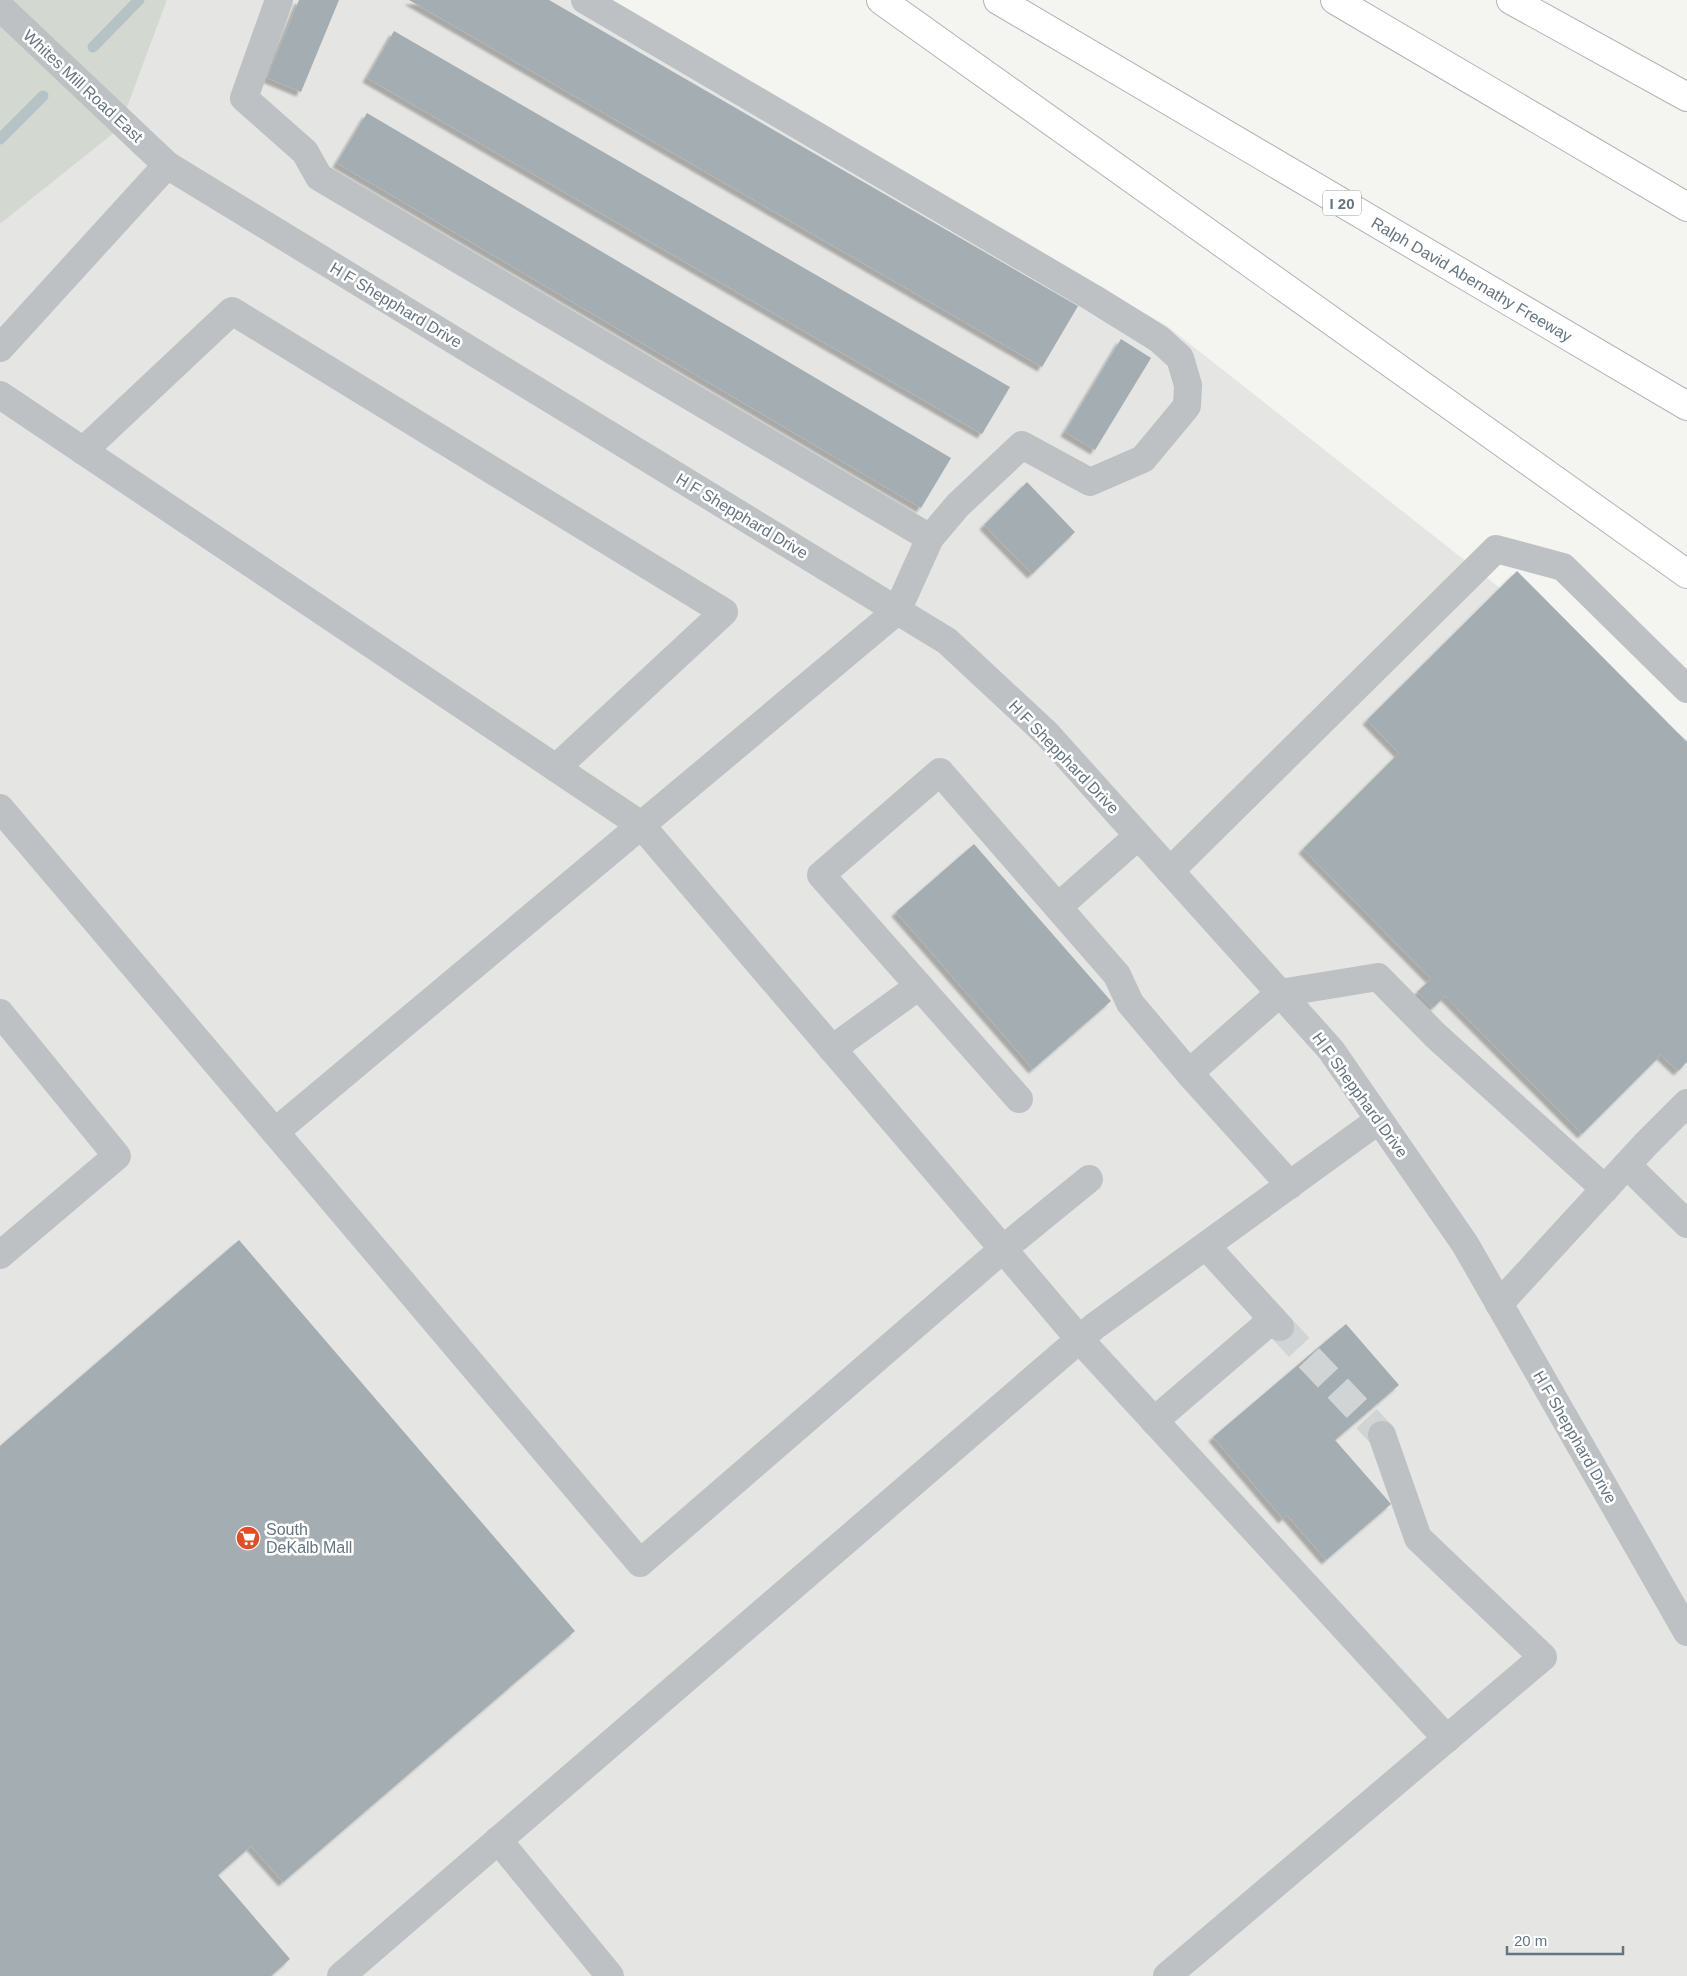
<svg xmlns="http://www.w3.org/2000/svg" width="1687" height="1976" viewBox="0 0 1687 1976" font-family="Arial,sans-serif">
	<defs>
		<filter id="shadow"><feDropShadow dx="-4.5" dy="4.5" stdDeviation="1" flood-color="#0004"/></filter>
	</defs>
	<rect width="100%" height="100%" fill="#f4f4f0"/>
	<path fill="#e5e6e4" d="M167,0h441l559,326 403,317 117,97v1236h-1687v-1752l119,-95z"/>
	<path fill="#d3d9d0" d="M0,0h167l-48,129 -119,95z"/>
	<g fill="none" stroke-linecap="round" stroke-linejoin="round">
		<g stroke="#b5c2c6" stroke-width="11">
			<path d="M93,47l46,-47"/>
			<path d="M0,139l43,-43"/>
		</g>
	</g>
	<g fill="#a4adb2" filter="url(#shadow)">
		<path d="M299,0h40l-38,92 -34,-14z"/>
		<path d="M409,0h140l529,306 -36,61z"/>
		<path d="M394,31l616,356 -28,47 -615,-356z"/>
		<path d="M367,113l584,345 -30,50 -584,-345z"/>
		<path d="M1121,339l30,19 -56,92 -30,-18z"/>
		<path d="M1027,482l48,50 -43,42 -48,-49z"/>
		<path d="M1517,571l170,171v320l-9,9 -17,-16 -79,79 -137,-138 -12,12 -16,-16 14,-13 -128,-130 96,-96 -32,-33z"/>
		<path d="M974,844l137,157 -78,68 -137,-157z"/>
		<path d="M239,1240l336,391 -292,251 -32,-36 -33,29 72,84 -19,17h-271v-530z"/>
		<path d="M1346,1324l53,61 -64,55 56,64 -65,56 -39,-45 -4,4 -70,-82z"/>
	</g>
	<g fill="none" stroke-linecap="round" stroke-linejoin="round">
		<path stroke="#d0d4d4" stroke-width="28" stroke-dasharray="28 14" stroke-linecap="butt" d="M1280,1327l102,108"/>
		<g stroke="#b0b4b7" stroke-width="30">
			<g id="highway">
				<path d="M881,0l806,574"/>
				<path id="s1" d="M998,0l689,406"/>
				<path d="M1335,0l352,207"/>
				<path d="M1511,0l176,97"/>
			</g>
		</g>
		<g stroke="#bdc1c4" stroke-width="28">
			<path d="M279,0l-35,98 61,54 14,25 611,361"/>
			<path d="M585,0l508,298 66,41 21,19 8,27 -1,21 -44,53 -53,23 -68,-37 -64,60 -28,33 -33,73 -622,521 365,431 363,-314 77,91 367,399"/>
			<path d="M0,7l167,158 780,476 100,93 284,316 134,194 222,388"/>
			<path d="M0,348l167,-183"/>
			<path d="M0,395l641,430 362,424 86,-70"/>
			<path d="M83,451l149,-140 492,301 -168,156"/>
			<path d="M0,808l275,324"/>
			<path d="M1170,871l326,-322 67,18 124,122"/>
			<path d="M1058,907l80,-71"/>
			<path d="M0,1013l117,143 -117,99"/>
			<path d="M832,1049l87,-63"/>
			<path d="M1189,1073l91,-80 98,-16 57,58 170,154"/>
			<path d="M1019,1099l-198,-224 119,-103 177,203 13,28 59,70 101,112"/>
			<path d="M1627,1165l60,59"/>
			<path d="M1206,1246l74,81"/>
			<path d="M1499,1304l146,-159 42,-42"/>
			<path d="M1154,1421l119,-102"/>
			<path d="M498,1840l112,136"/>
			<path d="M341,1976l754,-650 284,-206"/>
			<path d="M1167,1976l376,-319 -125,-119 -36,-103"/>
		</g>
		<use href="#highway" stroke="#fff" stroke-width="28"/>
	</g>
	<defs>
		<g id="supermarket-disc" transform="scale(1.25)"><circle r="9.5" fill="#de4f27" stroke="#fff"/><path d="M-6-5.5h2.5l.6 2H6L4.5 2H-2.5L-4.4-4H-6ZM-1.5 3.2a1.3 1.3 0 1 0 .1 0ZM3 3.2a1.3 1.3 0 1 0 .1 0Z" fill="#fff"/></g>
	</defs>
	<g fill-rule="evenodd">
		<use href="#supermarket-disc" x="248" y="1538"/>
	</g>
	<g text-anchor="middle" dominant-baseline="central" stroke-width="5" stroke-linejoin="round" paint-order="stroke">
		<rect fill="#fff" stroke="#929ea7" stroke-width="1" x="1323" y="190.5" width="38" height="25" rx="4"/>
		<g font-size="15" font-weight="bold" fill="#647481">
			<text x="1342" y="203">I 20</text>
		</g>
		<g font-size="16" fill="#647481" stroke="#fff">
			<text transform="translate(83 86) rotate(43)">Whites Mill Road East</text>
			<text stroke="none"><textPath href="#s1" startOffset="550">Ralph David Abernathy Freeway</textPath></text>
			<text transform="translate(396 305) rotate(31)">H F Shepphard Drive</text>
			<text transform="translate(742 516) rotate(31)">H F Shepphard Drive</text>
			<text transform="translate(1064 757) rotate(46)">H F Shepphard Drive</text>
			<text transform="translate(1360 1095) rotate(54)">H F Shepphard Drive</text>
			<text transform="translate(1575 1437) rotate(60)">H F Shepphard Drive</text>
		</g>
		<g font-size="16" fill="#647481" stroke="#fff" text-anchor="start">
			<text x="266" y="1529">South<tspan x="266" dy="18">DeKalb Mall</tspan></text>
		</g>
	</g>
	<path d="M1507 1946v8h116v-8" fill="none" stroke="#647481" stroke-width="2.5"/>
	<text x="1514" y="1946" font-size="15" fill="#647481" stroke="#ffffff" stroke-width="4" paint-order="stroke">20 m</text>
</svg>
